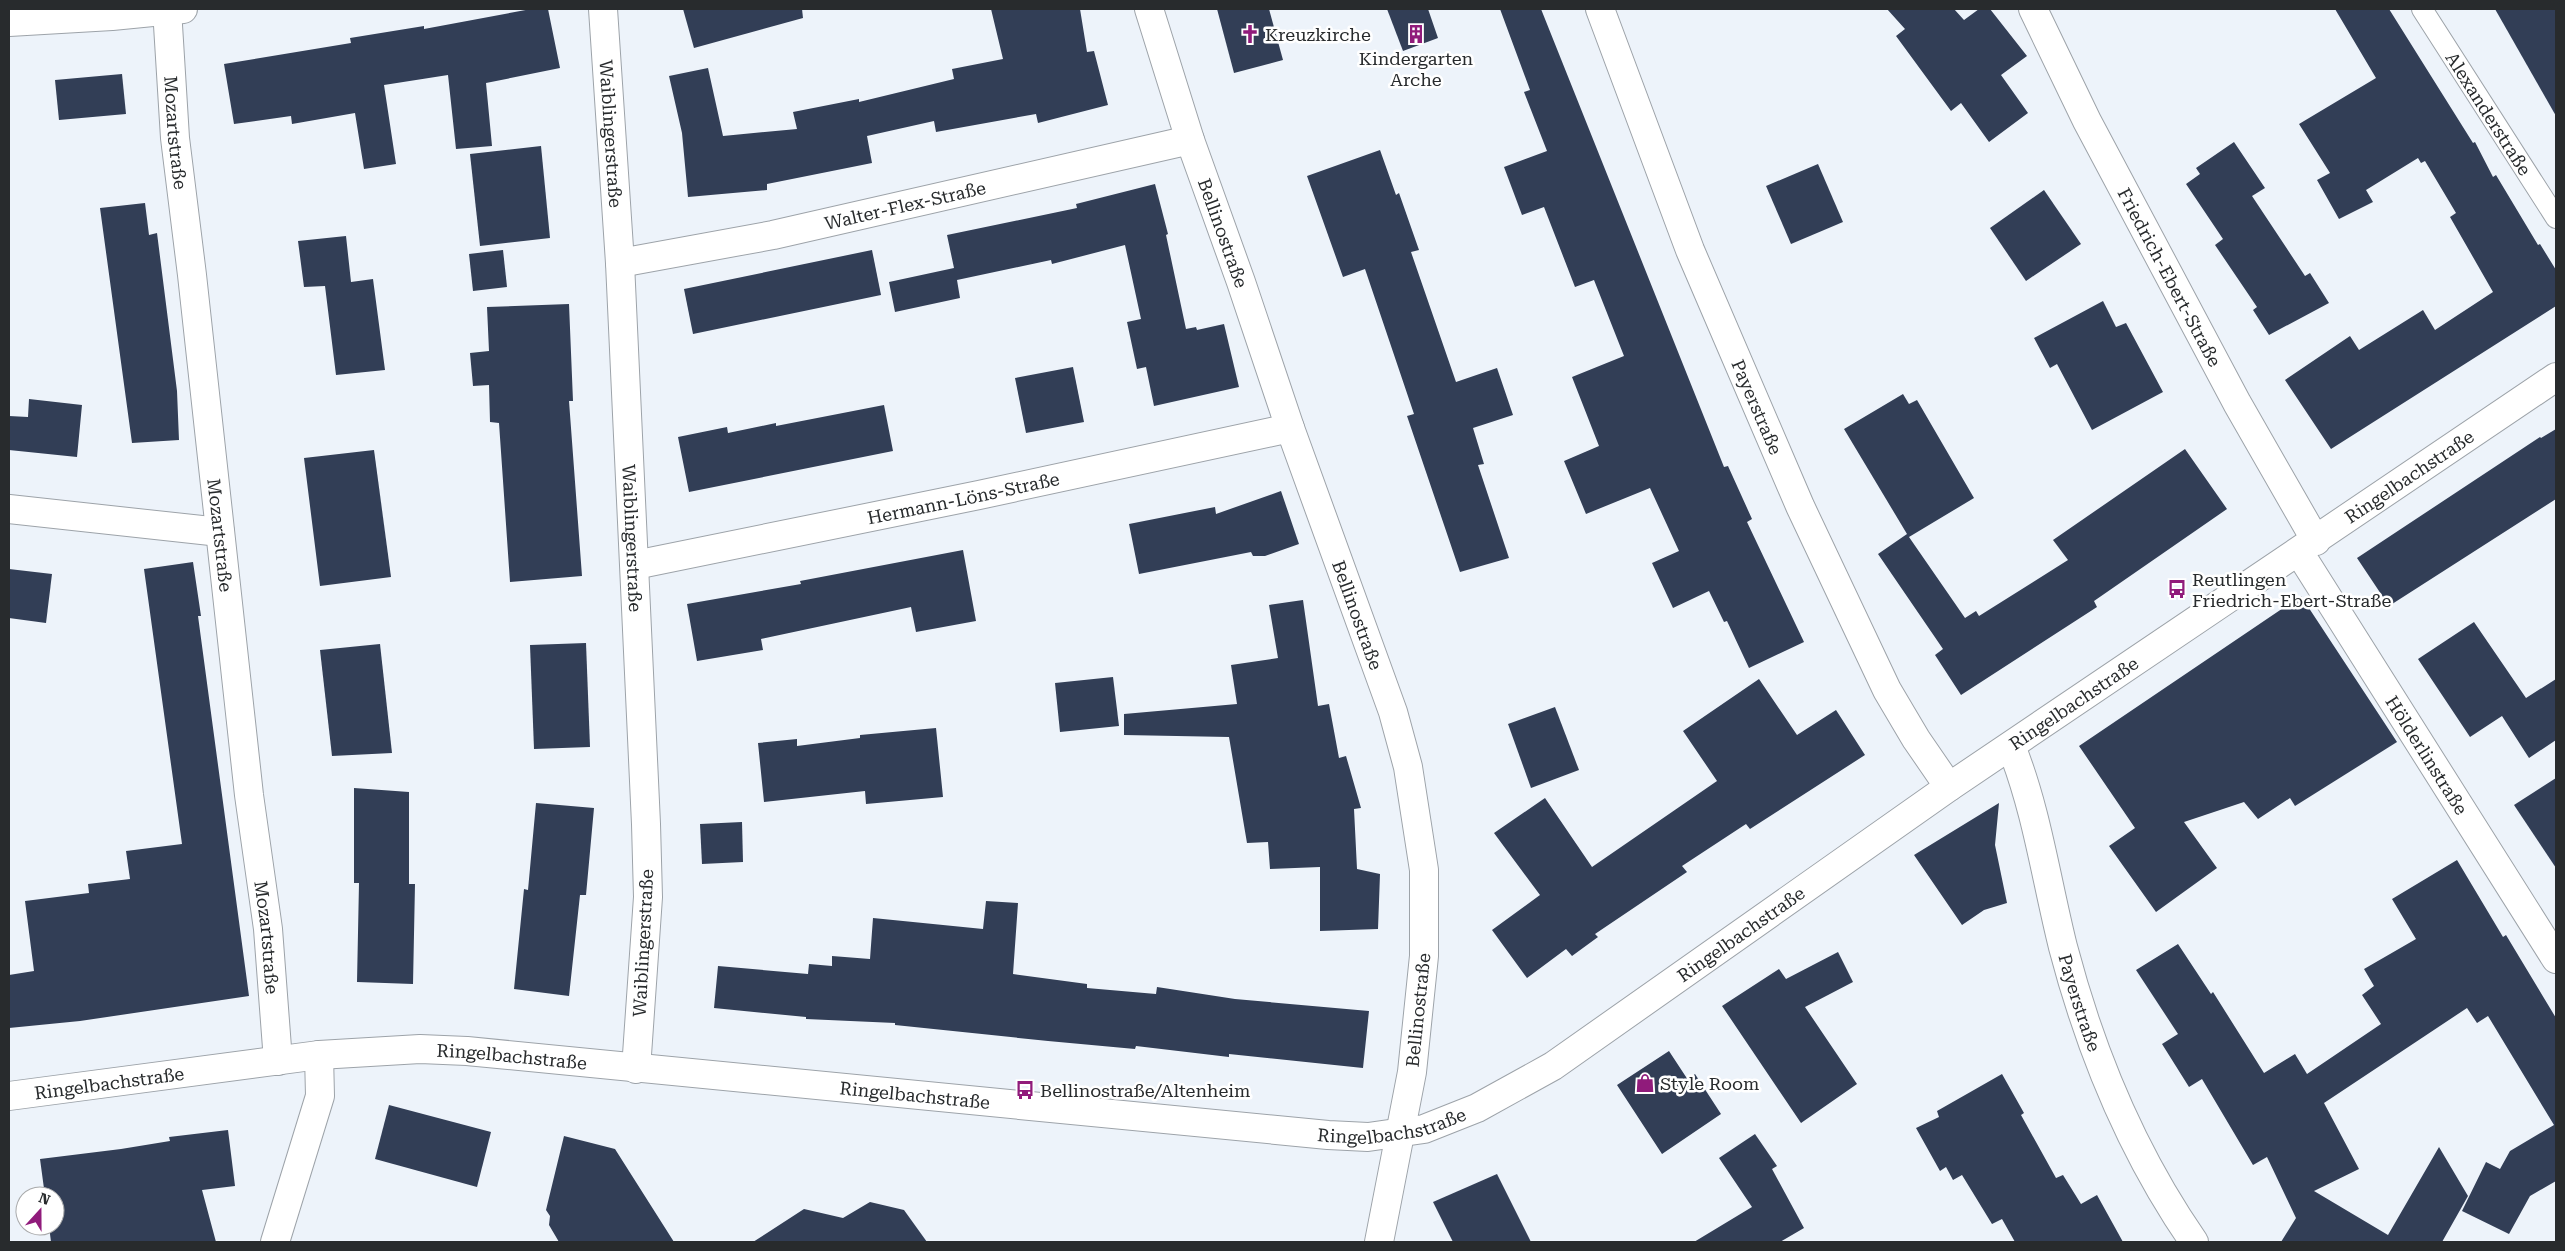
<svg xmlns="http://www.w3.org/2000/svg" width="2565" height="1251" viewBox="0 0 2565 1251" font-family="'Roboto Serif',serif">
	<rect width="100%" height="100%" fill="#edf3fa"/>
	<g fill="#323e56">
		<path d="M531,9h17l12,59 -74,15 6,63 -36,3 -8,-74 -64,10 12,79 -32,5 -9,-56 -63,11 -1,-8 -57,8 -10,-60 127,-21 -1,-5 74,-12v3z"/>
		<path d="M683,9h119l1,9 -109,30z"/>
		<path d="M991,9h89l7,43 7,-1 14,54 -70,18 -2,-9 -100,18 -2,-11 -67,15 5,27 -105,21v6l-79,7 -6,-64 -13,-57 39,-8 15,68 74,-7 -4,-17 66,-13v3l95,-23 -2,-10 51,-10z"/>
		<path d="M1217,9h52l14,51 -49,13z"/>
		<path d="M1387,9h41l10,29 -35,13z"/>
		<path d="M1500,9h41l183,458 4,-1 24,53 -5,3 57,120 -55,26 -22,-47 -3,1 -15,-31 -36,17 -21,-45 27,-12 -29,-63 -64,26 -22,-53 35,-15 -27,-69 52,-21 -30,-76 -19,7 -31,-80 -22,8 -18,-48 43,-16 -23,-59 6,-2z"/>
		<path d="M1887,9h67l10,11 15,-11h11l37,47 -26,19 27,38 -39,29 -28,-39 -10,8 -55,-75 9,-7z"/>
		<path d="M2335,9h54l84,134 2,-1 18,35 3,-2 42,70 2,-1 16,26v36l-225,143 -46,-69 65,-44 9,14 64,-40 12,20 58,-38 -43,-75 6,-4 -31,-52 -4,2 -3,-5 -52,32 7,12 -34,17 -22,-39 13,-7 -31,-49 77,-46z"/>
		<path d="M2495,9h61v107z"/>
		<path d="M122,74l4,40 -67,6 -4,-40z"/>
		<path d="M2234,142l31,46 -13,8 53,80 5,-3 19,30 -60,32 -16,-25 4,-3 -42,-62 8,-6 -37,-55 14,-10 -4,-6z"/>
		<path d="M541,146l9,92 -70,8 -10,-92z"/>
		<path d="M1380,150l16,45 3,-2 20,57 -8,2 45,130 41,-14 16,47 -40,13 11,36 -6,1 31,93 -49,14 -53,-156 7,-2 -49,-145 -22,8 -36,-101z"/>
		<path d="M1818,164l25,58 -52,22 -25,-58z"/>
		<path d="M1155,184l13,50 -2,1 20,94 10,-2 1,3 27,-6 15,63 -85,19 -8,-39 -9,2 -10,-47 14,-3 -16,-74 -73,19 -1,-4 -94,20 3,18 -65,14 -6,-30 65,-14 -7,-33 130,-27 -1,-4z"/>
		<path d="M2044,190l37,54 -55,37 -36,-53z"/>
		<path d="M145,203l4,32 8,-2 20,158 2,49 -47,3 -32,-235z"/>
		<path d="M346,236l5,46 22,-3 12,91 -49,5 -11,-89 -21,1 -6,-46z"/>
		<path d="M503,250l4,37 -34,4 -4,-37z"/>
		<path d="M872,250l9,45 -188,39 -9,-45z"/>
		<path d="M2103,301l13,26 10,-4 37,69 -71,38 -35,-66 -7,4 -16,-30z"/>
		<path d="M569,304l4,97h-4l13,175 -72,6 -11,-159 -9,-1 -1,-37 -16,1 -3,-33 19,-2 -2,-44z"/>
		<path d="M1073,367l11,55 -58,11 -11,-55z"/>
		<path d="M1903,394l6,10 8,-4 57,98 -65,39 56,81 11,-7 3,5 89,-56 -15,-20 132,-91 42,60 -133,92 3,6 -136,88 -26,-40 8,-6 -65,-95 29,-20 -63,-105z"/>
		<path d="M29,399l53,6 -5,52 -68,-7v-34l19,1z"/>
		<path d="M884,405l9,46 -204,41 -11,-55 49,-10 1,6 48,-10v3z"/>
		<path d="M2556,429v70l-167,107 -32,-48 183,-121 1,1z"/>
		<path d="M374,450l17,127 -71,9 -16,-128z"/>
		<path d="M1281,491l18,53 -34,12h-12l-2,-4 -112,22 -10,-50 86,-17 1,7z"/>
		<path d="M963,550l13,71 -60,11 -5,-25 -150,32 2,11 -66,11 -10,-57 114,-20 -1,-3z"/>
		<path d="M193,562l8,54h-3l51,380 -169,25 -71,7v-53l25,-4 -9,-70 64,-8 -1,-9 42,-5 -4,-28 56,-7 -38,-275z"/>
		<path d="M9,569l43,5 -6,49 -37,-5z"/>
		<path d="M2301,596l96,146 -102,64 -5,-8 -32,21 -14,-17 -60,20 33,46 -61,44 -47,-66 26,-18 -56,-82z"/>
		<path d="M1303,600l15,106 11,-2 10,54 7,-2 15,52 -7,1 3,60 23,5 -2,55 -58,2v-64l-50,2 -2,-27 -21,1 -18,-106 -105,-2v-21l113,-10 -6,-39 47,-7 -9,-53z"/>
		<path d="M2474,622l52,76 30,-19v61l-27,18 -27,-42 -32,21 -52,-78z"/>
		<path d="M586,643l4,104 -56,2 -4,-104z"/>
		<path d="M380,644l12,109 -60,3 -12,-106z"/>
		<path d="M1113,677l6,49 -59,6 -5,-49z"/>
		<path d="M1759,679l38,56 39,-25 29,45 -115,74 -4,-5 -64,42 5,6 -92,62 3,3 -26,19 -6,-7 -39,29 -35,-48 48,-35 -46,-62 51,-35 47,69 125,-86 -34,-50z"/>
		<path d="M1555,707l24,63 -48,18 -23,-64z"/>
		<path d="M936,728l7,69 -77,7 -1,-13 -101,11 -6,-59 39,-4v7l63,-8v-3z"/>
		<path d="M2556,778v90l-42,-63z"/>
		<path d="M354,788l55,4v92h6l-2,100 -56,-2 2,-99h-5z"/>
		<path d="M536,803l58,5 -8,87h-6l-11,101 -55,-7 10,-100 4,1z"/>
		<path d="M1999,803l-4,42 12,58 -23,7 -22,15 -48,-70z"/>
		<path d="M742,822l1,40 -41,2 -2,-40z"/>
		<path d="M2457,860l46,77 3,-2 50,83v163l-26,15 -21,38 -47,-23 24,-49 14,7 10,-18 44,-26 -66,-109 -11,7 -10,-15 -143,95 35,66 -45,22 74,44 51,-88 29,49 -26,46h-161l15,-24 -29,-61 -14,8 -51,-86 -13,8 -27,-43 16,-10 -42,-64 42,-26 33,50 2,-2 51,81 31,-19 12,20 74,-50 -19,-29 12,-9 -10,-17 52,-30 -24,-40z"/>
		<path d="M986,901l32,2 -5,71 74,10v4l69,6 1,-7 78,12 134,12 -6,57 -134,-14v3l-93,-11 -1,3 -87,-8 -153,-16v-2l-89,-4v-2l-92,-9 4,-42 90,8 1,-10 23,2v-10l38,3 3,-41 110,11z"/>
		<path d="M1838,952l15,30 -48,25 52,77 -56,39 -79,-117 57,-37 7,10z"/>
		<path d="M1669,1051l19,29 7,-6 26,40 -59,40 -45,-69z"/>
		<path d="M2002,1074l22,39 -3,2 35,63 7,-3 18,29 16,-9 26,47h-108l-13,-23 -10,5 -30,-49 -9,5 -7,-13 -6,4 -24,-43 23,-11 -2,-6z"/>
		<path d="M389,1105l102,27 -14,55 -102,-28z"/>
		<path d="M228,1130l7,56 -33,4 14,52h-165l-2,-16h6v-30h-10l-5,-37 81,-10 49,-8 -1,-4z"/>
		<path d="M1755,1134l22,32 -5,3 32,59 -24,14h-86l58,-35 -33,-49z"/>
		<path d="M564,1136l51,13 59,93h-115l-10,-17 1,-9 -4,-6z"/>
		<path d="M1497,1174l34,68h-78l-20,-40z"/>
		<path d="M870,1202l34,8 23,32h-174l51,-33 39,9z"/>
	</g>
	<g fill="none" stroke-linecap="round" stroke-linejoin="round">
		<g stroke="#9da3a9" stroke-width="22">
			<g id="service">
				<path id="s1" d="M2422,9l134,209"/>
			</g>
		</g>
		<g stroke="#9da3a9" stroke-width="30">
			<g id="minor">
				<path id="s2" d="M167,9l8,129 17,137 57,520 19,134 10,132"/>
				<path id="s3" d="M603,9l17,254 26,561 2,73 -12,172"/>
				<path id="s4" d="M1149,9l41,131 51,142 49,146 103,284 15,55 16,103v86l-12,116 -33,170"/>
				<path id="s5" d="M1600,9l90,241 110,256 87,184 29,49 33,48"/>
				<path id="s6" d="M2033,9l54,112 150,282 79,138"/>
				<path d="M9,22l103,-6 71,-7"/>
				<path id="s7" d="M620,263l153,-28 417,-95"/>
				<path d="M9,509l211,23"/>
				<path id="s8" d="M2299,552l257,407"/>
				<path id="s9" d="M635,565l344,-70 311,-67"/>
				<path id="s10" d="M2011,746c26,65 35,133 52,201 27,103 70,207 131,295"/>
				<path id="s11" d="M9,1096l310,-41 101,-6 47,2 861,84 40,2 56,-8 53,-21 76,-42 396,-279 607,-410"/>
				<path d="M275,1242l45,-146 -1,-41"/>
			</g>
		</g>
		<use href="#service" stroke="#fff" stroke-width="20"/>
		<use href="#minor" stroke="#fff" stroke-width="28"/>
	</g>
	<defs>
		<g id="church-bare" transform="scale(1.5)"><path d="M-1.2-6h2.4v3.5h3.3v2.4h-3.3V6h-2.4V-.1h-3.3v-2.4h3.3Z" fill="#901b7b" stroke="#fff" stroke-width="2.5" paint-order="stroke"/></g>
		<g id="building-bare" transform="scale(1.5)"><path d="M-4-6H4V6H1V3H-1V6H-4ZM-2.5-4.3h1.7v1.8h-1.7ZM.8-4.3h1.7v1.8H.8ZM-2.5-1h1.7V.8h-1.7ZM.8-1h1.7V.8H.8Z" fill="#901b7b" stroke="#fff" stroke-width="2.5" paint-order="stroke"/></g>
		<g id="bus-bare" transform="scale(1.5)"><path d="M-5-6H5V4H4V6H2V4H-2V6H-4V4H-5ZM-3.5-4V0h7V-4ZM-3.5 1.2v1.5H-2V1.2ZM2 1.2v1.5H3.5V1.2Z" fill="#901b7b" stroke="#fff" stroke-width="2.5" paint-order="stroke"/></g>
		<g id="shop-bare" transform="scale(1.5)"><path d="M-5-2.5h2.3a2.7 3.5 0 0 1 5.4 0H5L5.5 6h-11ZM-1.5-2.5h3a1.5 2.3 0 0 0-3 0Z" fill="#901b7b" stroke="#fff" stroke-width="2.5" paint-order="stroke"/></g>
	</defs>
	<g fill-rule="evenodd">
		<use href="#church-bare" x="1250" y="34"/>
		<use href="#building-bare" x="1416" y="34"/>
		<use href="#bus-bare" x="2177" y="589"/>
		<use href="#shop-bare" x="1645" y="1083"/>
		<use href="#bus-bare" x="1025" y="1090"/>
	</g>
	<g text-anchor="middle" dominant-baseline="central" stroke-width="5" stroke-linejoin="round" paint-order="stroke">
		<g font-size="18" fill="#282b2d" stroke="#fff" text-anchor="start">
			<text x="1265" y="34">Kreuzkirche</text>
			<text x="1416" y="58" text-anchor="middle">Kindergarten<tspan x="1416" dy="21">Arche</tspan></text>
			<text x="2192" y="579">Reutlingen<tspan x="2192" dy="21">Friedrich-Ebert-Straße</tspan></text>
			<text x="1660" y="1083">Style Room</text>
			<text x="1040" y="1090">Bellinostraße/Altenheim</text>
		</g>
		<g font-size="18" fill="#282b2d" stroke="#fff">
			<text stroke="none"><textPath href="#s1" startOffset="124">Alexanderstraße</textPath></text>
			<text stroke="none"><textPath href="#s2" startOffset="124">Mozartstraße</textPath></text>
			<text stroke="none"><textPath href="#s3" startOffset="125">Waiblingerstraße</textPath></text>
			<text stroke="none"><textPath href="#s7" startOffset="291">Walter-Flex-Straße</textPath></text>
			<text stroke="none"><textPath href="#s4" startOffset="236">Bellinostraße</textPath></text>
			<text stroke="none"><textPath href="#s6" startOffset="301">Friedrich-Ebert-Straße</textPath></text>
			<text stroke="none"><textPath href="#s5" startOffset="428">Payerstraße</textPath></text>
			<text stroke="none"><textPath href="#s11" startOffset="2606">Ringelbachstraße</textPath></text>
			<text stroke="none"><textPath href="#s9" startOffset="335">Hermann-Löns-Straße</textPath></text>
			<text stroke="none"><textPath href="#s2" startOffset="529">Mozartstraße</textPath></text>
			<text stroke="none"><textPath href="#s3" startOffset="530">Waiblingerstraße</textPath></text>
			<text stroke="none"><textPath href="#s4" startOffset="641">Bellinostraße</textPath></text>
			<text stroke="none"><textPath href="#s11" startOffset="2201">Ringelbachstraße</textPath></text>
			<text stroke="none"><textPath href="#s8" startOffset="240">Hölderlinstraße</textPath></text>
			<text stroke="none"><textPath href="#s11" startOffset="1796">Ringelbachstraße</textPath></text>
			<text stroke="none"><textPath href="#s2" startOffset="934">Mozartstraße</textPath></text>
			<text transform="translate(643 943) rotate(-87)">Waiblingerstraße</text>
			<text stroke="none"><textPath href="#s10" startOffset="266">Payerstraße</textPath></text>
			<text transform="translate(1418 1010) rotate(-84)">Bellinostraße</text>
			<text stroke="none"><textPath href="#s11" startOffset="506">Ringelbachstraße</textPath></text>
			<text stroke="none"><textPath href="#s11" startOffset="101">Ringelbachstraße</textPath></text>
			<text stroke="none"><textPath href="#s11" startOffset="911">Ringelbachstraße</textPath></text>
			<text stroke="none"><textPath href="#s11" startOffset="1391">Ringelbachstraße</textPath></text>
		</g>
	</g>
	<rect width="2565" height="1251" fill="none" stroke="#282b2d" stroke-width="20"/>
	<g transform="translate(40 1211) rotate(21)"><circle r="24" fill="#ffffff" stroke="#a9aaab"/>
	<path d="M0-4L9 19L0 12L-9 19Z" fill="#901b7b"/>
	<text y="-8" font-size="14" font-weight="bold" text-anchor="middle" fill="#282b2d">N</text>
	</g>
</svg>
